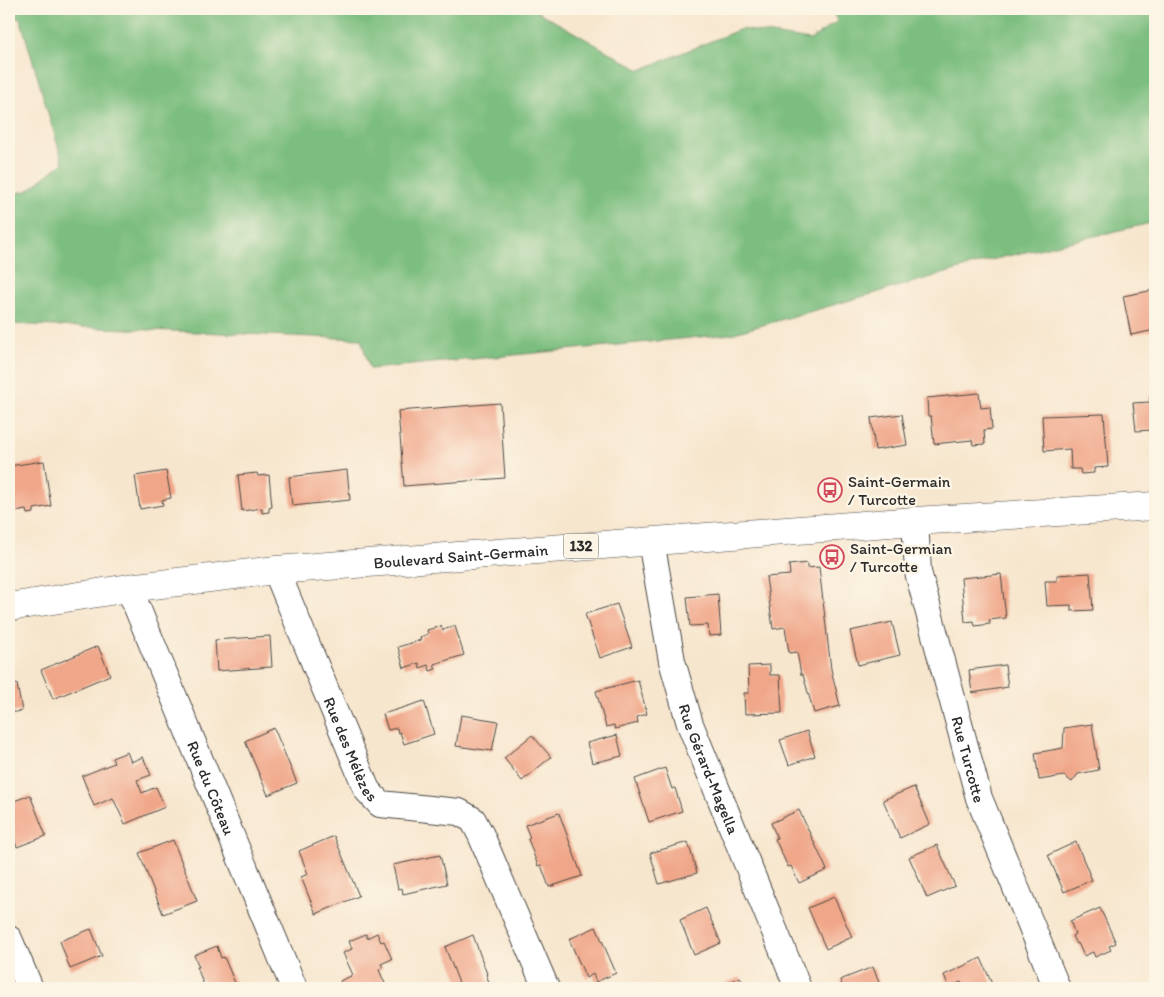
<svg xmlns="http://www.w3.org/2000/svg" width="1164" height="997" viewBox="0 0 1164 997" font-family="Itim,sans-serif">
	<rect width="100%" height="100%" fill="#fcf5e5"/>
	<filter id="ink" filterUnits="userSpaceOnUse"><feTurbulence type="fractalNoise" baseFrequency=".02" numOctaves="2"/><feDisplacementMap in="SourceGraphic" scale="10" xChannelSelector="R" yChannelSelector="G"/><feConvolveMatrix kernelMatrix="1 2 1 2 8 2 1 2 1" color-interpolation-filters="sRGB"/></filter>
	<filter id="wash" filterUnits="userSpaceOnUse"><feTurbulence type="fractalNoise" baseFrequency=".0096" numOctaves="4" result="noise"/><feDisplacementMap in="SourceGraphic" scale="20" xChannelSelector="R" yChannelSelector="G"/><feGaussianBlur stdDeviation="1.12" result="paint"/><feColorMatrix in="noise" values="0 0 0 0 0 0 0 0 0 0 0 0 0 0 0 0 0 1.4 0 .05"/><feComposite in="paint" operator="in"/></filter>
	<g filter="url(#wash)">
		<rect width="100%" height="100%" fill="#f7e6ce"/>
		<path fill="#7cbe7f" stroke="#547455" d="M9,9h524l107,61 101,-41 69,11 28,-19 -8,-12h325v213l-160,37 -264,75 -361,35 -9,-30 -352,-15v-130l18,-3 36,-28 -43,-145 -11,1z"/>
		<g id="blocks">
			<g fill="#f0a688">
				<path d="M1155,284v46l-24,5 -8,-39 31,-6 -1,-5z"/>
				<path d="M979,393l2,15 9,-1 2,22 -8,1 1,14 -12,1 -1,-5 -38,4 -3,-28h-3l-1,-18z"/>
				<path d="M1150,396h5v41h-2l-1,-7 -16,1 -3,-28 17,-1z"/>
				<path d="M500,403l5,75 -101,8 -6,-75z"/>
				<path d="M902,414l5,31 -32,5 -4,-32z"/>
				<path d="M1104,414l4,53 -14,1v5l-13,1 -1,-5h-9l-1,-20 -26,2 -2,-35z"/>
				<path d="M44,461l7,45 -17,3v4l-7,1 -1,-4 -17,3v-47z"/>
				<path d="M347,470l3,30 -58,6 -3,-29z"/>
				<path d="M166,471l5,27 -9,2 1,5 -23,4 -5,-33z"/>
				<path d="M257,473l1,3 11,-1 3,32 -3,1v4l-7,1v-5l-20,3 -4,-36z"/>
				<path d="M807,563v5l12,-1 12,102 9,37 -26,7 -11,-38h-2l-4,-23 -8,1 -4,-26 -12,2 -7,-52 24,-2 -1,-10z"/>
				<path d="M1090,573l3,37 -22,1v-6l-24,1 -2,-25h12v-6z"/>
				<path d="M1001,574l5,44 -17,2 1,4 -15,2 -1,-5 -9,1 -4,-44z"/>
				<path d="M718,594l3,41 -12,1 -1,-11 -18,1 -3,-29z"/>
				<path d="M617,604l15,43 -32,11 -15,-44z"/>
				<path d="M892,622l8,33 -42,10 -8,-34z"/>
				<path d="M441,626l2,4 12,-4 9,29 -30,9 2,5 -6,2 -2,-6 -8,3 -1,-5 -15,5 -6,-21 23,-7 -1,-3 8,-3 -1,-4z"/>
				<path d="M270,636l2,31 -55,4 -2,-31z"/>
				<path d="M98,646l12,29 -57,24 -12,-29z"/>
				<path d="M770,665v10h10l2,38 -37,1 -1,-21h5l-1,-27z"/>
				<path d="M1005,665l3,22 -36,6 -3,-23z"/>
				<path d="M638,680l9,34 -10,3 1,6 -23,6 -1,-4 -8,2 -10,-36z"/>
				<path d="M17,684l5,27 -13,2v-28z"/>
				<path d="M424,701l10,33 -30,10 -4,-12 -2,1 -1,-5 -9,2 -5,-16z"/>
				<path d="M461,715l37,6 -6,30 -36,-5z"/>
				<path d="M1092,724l7,46 -21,4 -6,8 -8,-6 -25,4 -4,-27 28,-5 1,-20z"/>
				<path d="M274,728l23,55 -29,12 -23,-54z"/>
				<path d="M807,731l8,25 -26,9 -9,-25z"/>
				<path d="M532,735l19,22 -29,24 -18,-23z"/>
				<path d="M617,735l5,21 -30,7 -5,-20z"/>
				<path d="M127,752l4,10 12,-5 8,18 -14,5 5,13 14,-6 9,20 -40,17 -12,-26 -19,8 -12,-30 32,-13 -2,-5z"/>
				<path d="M665,768l7,21 3,-1 7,23 -33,11 -14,-43z"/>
				<path d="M914,787l16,37 -30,14 -17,-38z"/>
				<path d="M30,795l16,41 -29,11 -8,-21v-23z"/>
				<path d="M799,810l28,60 -28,13 -8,-17 -3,1 -13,-28 2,-1 -6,-15z"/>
				<path d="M559,813l23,63 -33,11 -8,-22 -3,1 -10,-27 2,-1 -5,-13z"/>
				<path d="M334,836l25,60 -43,18 -15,-37 7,-3 -9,-23z"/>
				<path d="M173,840l24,61 -34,13 -24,-61z"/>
				<path d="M688,842l9,31 -38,11 -9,-31z"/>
				<path d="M1076,842l16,38 -28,12 -16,-37z"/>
				<path d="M937,845l18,41 -28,12 -18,-41z"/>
				<path d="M440,855l7,29 -44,10 -1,-6 -4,1 -5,-24z"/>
				<path d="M834,897l18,40 -26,12 -18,-41z"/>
				<path d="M706,908l15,35 -27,12 -14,-35z"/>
				<path d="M1100,908l16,35 -7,3 2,4 -16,7 -2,-5 -9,4 -6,-13 -2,1 -4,-8 3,-2 -5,-13z"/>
				<path d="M596,927l20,46 -20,9 -3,-8 -7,4 -17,-39z"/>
				<path d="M91,929l11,27 -32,13 -10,-28z"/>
				<path d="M377,933l4,9 3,-1 8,18 -11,5 2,4 -4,2 8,18h-44l-3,-7 13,-6 -10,-22 9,-4 -3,-8 17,-7 1,4z"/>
				<path d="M473,935l14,39h-1l5,14h-30l-16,-41z"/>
				<path d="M217,946l4,12 3,-1 13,31h-32l-8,-21h2l-5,-12z"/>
				<path d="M981,958l11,26 -10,4h-19l-2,-6 -12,5 -5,-12z"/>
				<path d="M873,967l8,21h-38l-3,-8z"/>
				<path d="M740,977l5,11h-30z"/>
			</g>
		</g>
	</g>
	<g filter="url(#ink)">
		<use href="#blocks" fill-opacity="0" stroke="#4a4743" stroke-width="1"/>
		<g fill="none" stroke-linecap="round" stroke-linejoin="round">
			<g stroke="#4a4743" stroke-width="28">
				<g id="minor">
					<path id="s1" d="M915,521l3,51 61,226 78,190"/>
					<path id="s2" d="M651,541l21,120 18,63 108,264"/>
					<path id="s3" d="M276,570l91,220 13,14 79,8 14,8 8,15 65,153"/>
					<path id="s4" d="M129,588l165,400"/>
					<path d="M9,939l21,49"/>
				</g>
			</g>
			<g stroke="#4a4743" stroke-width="29">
				<g id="primary">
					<path id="s5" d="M9,607l120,-19 147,-18 639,-49 240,-15"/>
				</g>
			</g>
			<use href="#minor" stroke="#fff" stroke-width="26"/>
			<use href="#primary" stroke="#fff" stroke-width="28"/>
		</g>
	</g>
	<defs>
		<g id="bus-ring" transform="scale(1.25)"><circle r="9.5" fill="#fcf5e5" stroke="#d1495b" stroke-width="1.5"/><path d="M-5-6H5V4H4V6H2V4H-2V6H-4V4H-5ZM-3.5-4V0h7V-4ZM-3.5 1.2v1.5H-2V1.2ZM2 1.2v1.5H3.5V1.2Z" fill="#d1495b"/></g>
	</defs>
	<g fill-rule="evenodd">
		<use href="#bus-ring" x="830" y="490"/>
		<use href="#bus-ring" x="832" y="557"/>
	</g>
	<g text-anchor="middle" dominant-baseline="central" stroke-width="5" stroke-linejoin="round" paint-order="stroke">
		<rect fill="#fcf5e5" stroke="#6a6863" stroke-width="1" x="563.5" y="533.5" width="35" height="25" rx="4"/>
		<g font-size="15" font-weight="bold" fill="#2b2b2b">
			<text x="581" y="546">132</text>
		</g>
		<g font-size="16" fill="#2b2b2b" stroke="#fcf5e5" text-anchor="start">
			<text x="848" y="481">Saint-Germain<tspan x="848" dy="18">/ Turcotte</tspan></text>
			<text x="850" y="548">Saint-Germian<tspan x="850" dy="18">/ Turcotte</tspan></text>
		</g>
		<g font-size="16" fill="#2b2b2b" stroke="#fcf5e5">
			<text stroke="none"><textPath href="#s5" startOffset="455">Boulevard Saint-Germain</textPath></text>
			<text stroke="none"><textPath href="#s3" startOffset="194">Rue des Mélèzes</textPath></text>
			<text stroke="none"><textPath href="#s1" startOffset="245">Rue Turcotte</textPath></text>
			<text stroke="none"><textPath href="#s2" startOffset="236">Rue Gérard-Magella</textPath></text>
			<text stroke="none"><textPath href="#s4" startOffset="216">Rue du Côteau</textPath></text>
		</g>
	</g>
	<rect width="1164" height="997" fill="none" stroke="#fcf5e5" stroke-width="30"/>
</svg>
